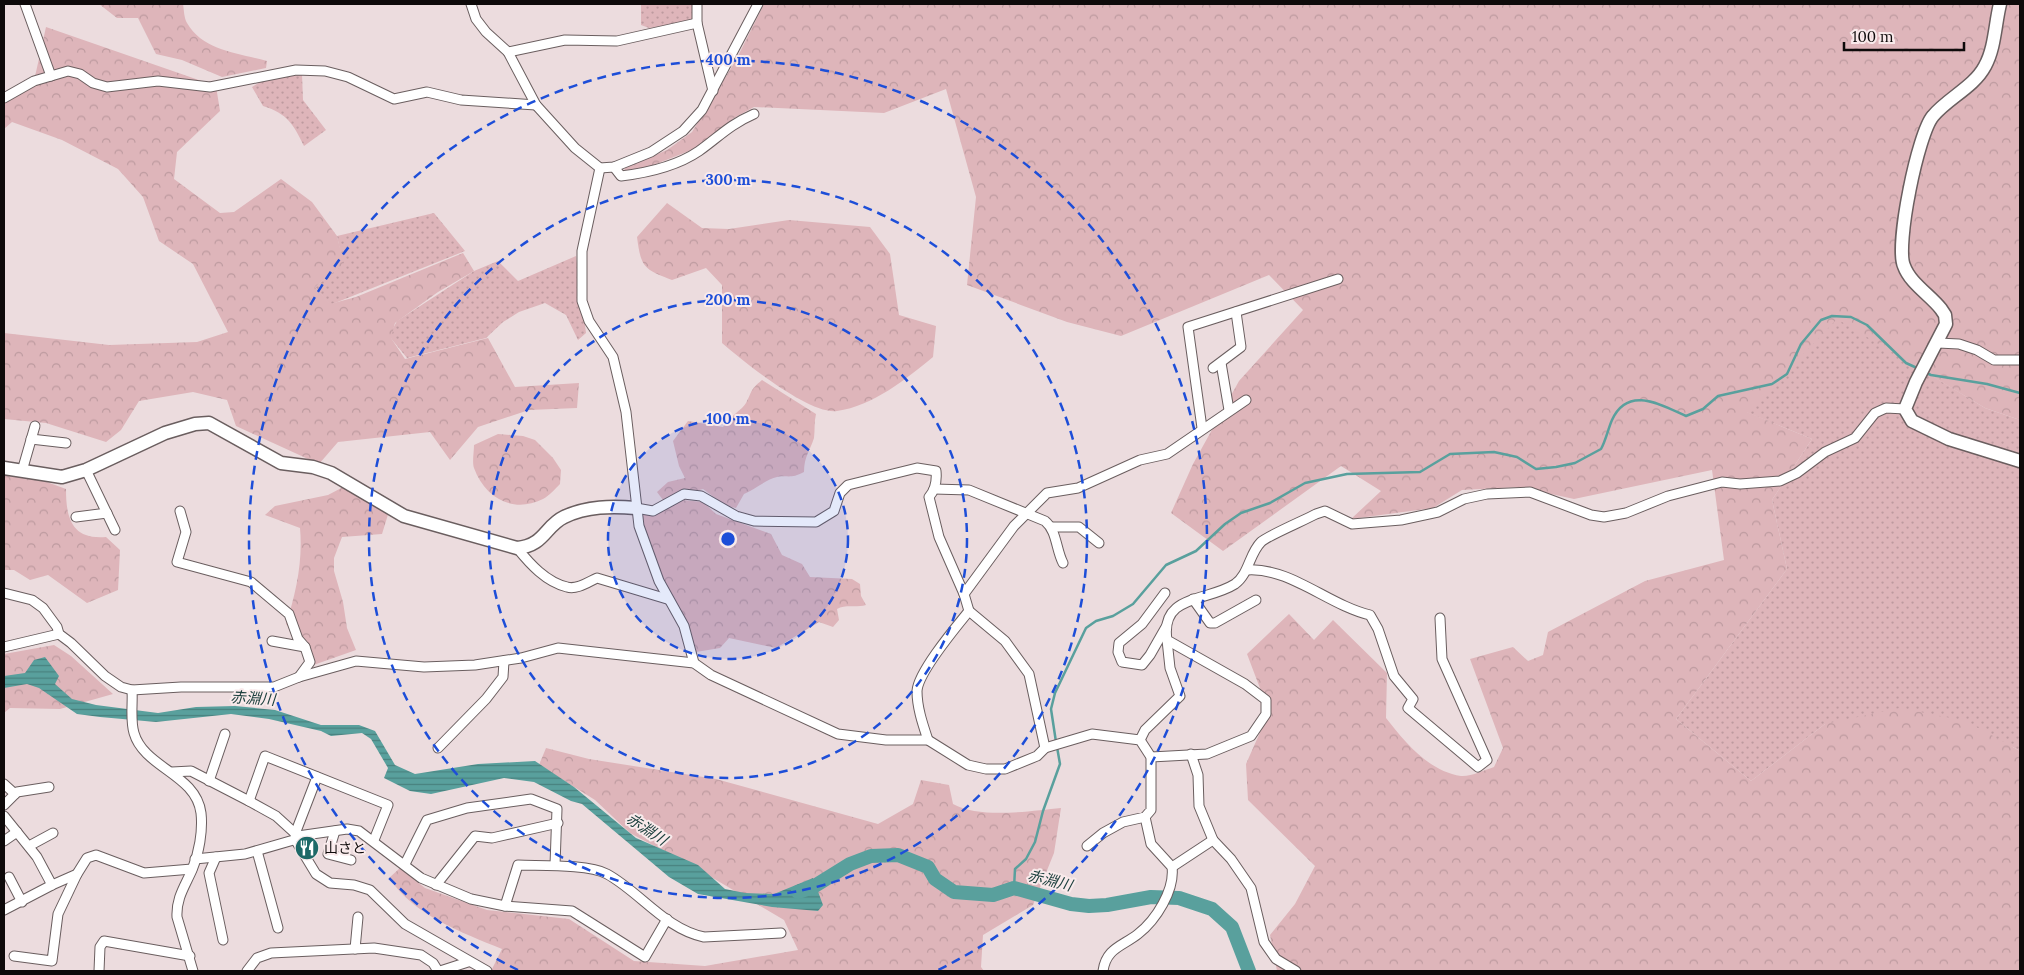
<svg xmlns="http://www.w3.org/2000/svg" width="2024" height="975" viewBox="0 0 2024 975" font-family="Lora,'Noto Sans JP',serif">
	<defs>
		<pattern id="grass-dots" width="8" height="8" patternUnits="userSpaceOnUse" patternTransform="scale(1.25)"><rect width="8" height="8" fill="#deb5ba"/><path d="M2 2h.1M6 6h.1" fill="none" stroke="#bd9a9f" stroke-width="1.8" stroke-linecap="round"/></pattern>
		<pattern id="forest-crowns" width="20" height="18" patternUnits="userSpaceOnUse" patternTransform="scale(1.25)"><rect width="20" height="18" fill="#deb5ba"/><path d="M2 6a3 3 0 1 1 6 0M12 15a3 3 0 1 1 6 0" fill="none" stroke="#bd9a9f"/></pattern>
		<pattern id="water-rules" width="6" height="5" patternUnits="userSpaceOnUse" patternTransform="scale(1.25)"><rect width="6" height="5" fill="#59a09d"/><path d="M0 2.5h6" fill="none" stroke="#48817e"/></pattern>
	</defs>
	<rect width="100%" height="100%" fill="#ecdcde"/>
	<g fill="url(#grass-dots)">
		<path d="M641,4h51l2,17 -45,7 -8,-3z"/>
		<path d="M302,74l1,26 23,30 -22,16c-11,-22 -16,-32 -41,-40l-11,-19 15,-9z"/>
		<path d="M434,213l31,38 -135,54 -15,-18 28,-23 -6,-28z"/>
		<path d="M576,256l10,77 -8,7 -12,-25 -21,-12 -26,9 -16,10 -17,16 -79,20 -18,-22 8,-15 77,-50 24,-10 20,20z"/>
		<path d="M1837,318l148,90 35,12v331l-7,-4 -188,-23 -74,57 -75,-62 111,-150 -15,-69 40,-61 -66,-27z"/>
	</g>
	<g fill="url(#forest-crowns)">
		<path d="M99,4h84c1,6 1,14 4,19 16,28 52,30 80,38l-1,7 -44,9 -40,-17 -26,-6 -18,-36h-21z"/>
		<path d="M764,4h1256v416l-35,-12 -148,-89 -90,93 65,27 -40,61 15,69 -111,150 75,62 74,-57 75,-16 66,13 54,30v220h-743l-7,-36 25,-31 20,-38 -67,-66 -2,-36 23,-52 -22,-58 42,-40 25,26 19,-20 54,53 -1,45c19,24 42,53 75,58 9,1 24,-6 33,-9l9,-19 -33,-89 43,-12 15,14 15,-6 5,-23 97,-51 79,-21 -12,-90 -138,29 -55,-12 -57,3 -29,18 -82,11 30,-28 -40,-25 -118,85 -52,-38 22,-49 46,-83 64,-71 -34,-35 -148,61 -54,-14 -100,-37 9,-88 -30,-108 -62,24 -130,-6 -20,11 -40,31 -48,19 -22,4 1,-4 42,-18 25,-18 44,-72z"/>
		<path d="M46,27l170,59 4,25 -43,41 -3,27 46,34 14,-1 47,-33 31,23 25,34 7,28 -29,23 15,17 26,-7 107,-44 11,18 -36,21 -43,31 -4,15 14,21 83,-21 27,49 64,-4 -2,25 -48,2 -51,17 -28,33 -20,-28 -92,10 -19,22 -83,-38 -9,-26 -34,-8 -54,9 -18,29 -15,12 -60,-19 -42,-4v-86l105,12 88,-3 31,-10 -35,-68 -34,-23 -16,-44 -25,-28 -56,-29 -50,-18 -8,7v-31l30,-17z"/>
		<path d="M667,203l35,25 27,1 60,-9 81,7 20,27 9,61 37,11 -3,31c-27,22 -60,49 -96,54 -28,4 -94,-50 -115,-68v-58l-16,-17 -34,12c-28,-11 -31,-12 -35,-43z"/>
		<path d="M762,380l54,34c-2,8 -1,16 -2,24 -4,13 -10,18 -10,34 -13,7 -15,3 -27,5 -10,2 -23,13 -33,17l-8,14 -10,-2 -23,-17 -40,11 -6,-8 11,-10 17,-4 -6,-12 -6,-25 15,-20 35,6c6,-10 20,-18 23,-24 7,-13 3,-12 16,-23z"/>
		<path d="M498,434l25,2 12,4 18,18 8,12 -1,14c-5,5 -11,12 -17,15 -30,15 -58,-1 -69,-31 -2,-6 0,-16 0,-23z"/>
		<path d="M4,473l32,5 30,11c0,28 5,51 40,48l14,13 -2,40 -31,13 -39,-28 -18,5 -16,-10h-10z"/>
		<path d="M347,485l43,23 -8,26 -40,3 -8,21v13l9,31 4,26 9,22 -51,18 -4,-26 -15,-18c10,-31 17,-63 14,-96l-35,-13 10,-9 53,-11z"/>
		<path d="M683,500l20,2 13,12 55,20 11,21 20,9 8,13 42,2 8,5 1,12 5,9c-10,3 -21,-1 -29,4l2,11 -6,7 -14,-5 -43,26 -47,-10 -9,10 -24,4 -13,-36 -14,-24 -14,-31 -16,-46 19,-2z"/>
		<path d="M54,645l17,11 42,38 -53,15 -50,-1 -6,5v-59z"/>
		<path d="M546,748l43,11 127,20 162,45 35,-20 8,-24 28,5 4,19c27,15 77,7 108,4l-7,45 -21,52 -50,30 -2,32 3,4h-493l11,-22c-41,-17 -87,-33 -113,-71l11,-10 25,20 62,22 82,9 65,42 71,5 93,-16 -14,-30 -83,-49 -71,-38 -35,-33 -56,-35z"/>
	</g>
	<path fill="url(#water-rules)" d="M45,657l14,19 -4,8 17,15 24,6 62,8 38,-6 39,-1 40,4 46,15h38l16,6 20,34 20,9 63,-10 57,-3 39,26 62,51 62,27 27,24 20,4 29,1 39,-16 10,27 -5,6 -46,-4 -74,-13 -29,-17 -87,-73 -11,-3 -37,-19 -30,-4 -73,16 -21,-3 -26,-13 4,-10 -17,-29 -9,-6 -31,3 -10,-5 -52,-12 -38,-5 -75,8 -56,-5 -23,-3 -38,-26 -12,-4 -23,4v-12l21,-3 9,-13z"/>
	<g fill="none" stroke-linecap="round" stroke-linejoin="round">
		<g stroke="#59a09d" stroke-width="2.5">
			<path d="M1924,372l7,3 56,9 33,9"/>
			<path d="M1056,742l-5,-33 4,-16 31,-65 10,-7 17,-5 20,-12 33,-39 30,-14 29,-27 16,-11 29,-10 35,-20 42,-9 73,-2 30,-18 44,-2 23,5 19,12 20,-2 19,-4 26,-14c5,-9 7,-20 11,-29 16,-35 49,-15 74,-4l17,-7 15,-13 54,-12 15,-10 14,-30 20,-24 11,-4 19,1 16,8 39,38 11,5"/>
			<path d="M1014,888l1,-19 11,-10 9,-17 8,-31 17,-47 -3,-17"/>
		</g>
		<path stroke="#59a09d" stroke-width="14" d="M798,892l15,-5 37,-23 21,-8 27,-1 30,12 7,12 19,13 39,3 21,-7 57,16 18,2 18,-1 44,-8 28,1 33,11 20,18 17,44"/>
		<g stroke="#6a5e5f" stroke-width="11">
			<g id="street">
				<path d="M471,4l5,15 10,13 22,20 28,53 39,43 25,20 14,-1 37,-15 32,-21 19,-21 56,-106"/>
				<path d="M697,4v19l16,68"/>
				<path d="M508,52l57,-12 52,1 80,-18"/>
				<path d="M51,76l17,-5 12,3 13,9 14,4 51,-6 52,6 86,-17 29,1 23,6 46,22 33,-7 34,8 75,5"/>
				<path d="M4,98l30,-17 17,-5 -26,-72"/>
				<path d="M614,167l7,9c25,-3 56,-10 78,-25 21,-15 30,-26 55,-37"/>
				<path d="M600,168l-18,83v50l7,20 24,36 13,55 13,114 20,55 25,45 10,37"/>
				<path d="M1938,343l21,1 18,6 17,10h26"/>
				<path d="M1221,363l8,47"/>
				<path d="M1213,368l28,-21 -5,-35"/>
				<path d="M1202,428l-14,-101 150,-48"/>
				<path d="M31,439l35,4"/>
				<path d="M86,470l29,60"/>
				<path d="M22,471l13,-45"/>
				<path d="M934,489l35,1 76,31c12,10 11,29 18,42"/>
				<path d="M636,508l17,3 31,-17 17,2 35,20 18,5 62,1 18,-11 6,-18 8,-8 69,-17 19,3c1,10 0,18 -7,26l10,40 25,57"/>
				<path d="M180,511l6,21 -9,30 74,20 38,32 9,25 7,8 5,15 -11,15"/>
				<path d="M76,517l31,-4"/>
				<path d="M1052,527h27l20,16"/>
				<path d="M517,548c13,16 29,34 50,39 10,3 21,-5 30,-9l70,21"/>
				<path d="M1247,570c43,-3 81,35 123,45l8,14 16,47 19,23 -5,9 70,59 9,-7 -45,-101 -2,-41"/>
				<path d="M4,593l28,7 11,8 14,19 2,7 12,9 34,33 16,11 11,3 49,-3h93l25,-10 57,-16 68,6 51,-2 46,-7 37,-10 136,15 17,12 127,59 48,6h42l40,25 18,4h19l32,-13 8,-8 47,-14 48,6 11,17v53l-6,7 -22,5 -20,11 -16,13"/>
				<path d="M1165,593l-23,31 -23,19 -1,9 4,10 20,3 8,-10 16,-28"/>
				<path d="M1193,599l17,24h5l41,-23"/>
				<path d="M969,611l36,30 24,33 16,74"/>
				<path d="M272,641l33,6"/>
				<path d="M4,647l55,-13"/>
				<path d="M132,690c1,13 -2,30 2,43 10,35 62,41 67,80 2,18 -2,40 -9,57 -7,16 -16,28 -15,47l16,54"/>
				<path d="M928,740c-5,-15 -11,-32 -11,-49 1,-19 39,-64 52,-80l-5,-17 50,-68 33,-33 31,-5 62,-28 27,-6 79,-54"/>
				<path d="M1140,740l5,-10 35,-34 -10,-28 -3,-28"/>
				<path d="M438,748l48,-49 17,-22 1,-16"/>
				<path d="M1191,754l7,21 1,31 14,34 18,19 20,29 13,54 12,17 20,12"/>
				<path d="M1151,757l56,-3 44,-18 15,-22v-14l-21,-16 -78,-44c-7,-46 40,-38 68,-56 14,-10 14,-30 26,-42 6,-6 44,-22 55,-28l9,-3 27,13 49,-4 37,-8 26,-13 23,-5 43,-2 61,23 13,2 22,-4 42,-17 54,-14 18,2 40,-3 17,-8 28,-21 30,-14 20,-25 11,-5 19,1"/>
				<path d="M172,772l19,-1 58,30 27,15 22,20 -2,5 20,33 14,9 24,2 16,5 35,34 82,47"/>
				<path d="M209,781l16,-47"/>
				<path d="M4,784l11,10"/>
				<path d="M249,801l16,-45 123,49 -14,35"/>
				<path d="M4,805l13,-13 32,-5"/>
				<path d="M4,816l33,41 15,28"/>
				<path d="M335,831l-7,23 23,6"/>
				<path d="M295,834l22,-57"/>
				<path d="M298,836l49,-7 12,2 62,47 50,21 34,7 67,5 73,46 22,-38"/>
				<path d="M4,841l13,-9"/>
				<path d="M29,846l24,-13"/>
				<path d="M257,851l21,77"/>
				<path d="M216,857l-7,16 14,67"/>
				<path d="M195,859l50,-5 52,-15"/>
				<path d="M405,864l22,-44 40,-12 64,-9 26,10 -2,56"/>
				<path d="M1172,867l41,-27"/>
				<path d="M9,877l13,25"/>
				<path d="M436,885l39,-49 17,2 66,-15"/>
				<path d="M505,906l13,-41c22,1 70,-1 89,9 33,18 58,55 97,63l77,-4"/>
				<path d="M4,910l48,-25 25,-11 10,-16 9,-3 48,18 48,-4"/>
				<path d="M355,949l3,-32"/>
				<path d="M14,956l38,5 6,-47 19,-40"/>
				<path d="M99,971l1,-24 4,-6 86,15"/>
				<path d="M247,971l10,-13 14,-5 103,-5 47,7 12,8 5,8"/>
				<path d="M440,971l28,-9"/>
				<path d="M1103,971c3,-23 20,-25 35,-37 18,-14 37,-44 34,-67l-21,-23 -6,-27"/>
			</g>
		</g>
		<g stroke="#6a5e5f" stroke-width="15">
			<g id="secondary">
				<path d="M2000,4c-5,20 -5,44 -15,62 -11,21 -37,32 -52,50 -15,17 -38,130 -29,150 6,17 26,29 37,43l4,6 1,9 -30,58 -11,27 7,12 37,18 71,22"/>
				<path d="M4,468l58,9 24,-7 79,-37 30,-9 14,-1 72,40 32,4 18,6 73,43 113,32c27,-2 28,-22 47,-31 23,-11 48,-11 72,-9"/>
			</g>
		</g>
		<use href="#street" stroke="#fff" stroke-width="9"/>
		<use href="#secondary" stroke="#fff" stroke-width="12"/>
	</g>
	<circle cx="728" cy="539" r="120" fill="#1d4ed8" fill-opacity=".12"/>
	<g fill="none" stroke="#1d4ed8" stroke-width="2.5" stroke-dasharray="9 6">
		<circle cx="728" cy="539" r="120"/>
		<circle cx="728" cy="539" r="239"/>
		<circle cx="728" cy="539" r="359"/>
		<path d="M518 970A479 479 0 1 1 938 970"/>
	</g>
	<defs>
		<g id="restaurant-disc" transform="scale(1.25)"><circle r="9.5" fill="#1d6967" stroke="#f9eaeb"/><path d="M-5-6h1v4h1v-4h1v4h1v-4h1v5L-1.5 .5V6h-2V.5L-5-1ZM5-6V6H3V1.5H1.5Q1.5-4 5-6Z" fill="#fff"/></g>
	</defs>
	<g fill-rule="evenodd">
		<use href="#restaurant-disc" x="307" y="848"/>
	</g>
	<g text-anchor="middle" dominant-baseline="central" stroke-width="4" stroke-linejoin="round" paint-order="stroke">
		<g font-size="14" fill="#0e0a0a" stroke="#f9eaeb" text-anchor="start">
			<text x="324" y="848">山さと</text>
		</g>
		<g font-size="15" font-style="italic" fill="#1d403e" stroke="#f9eaeb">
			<text transform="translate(253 698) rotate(4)">赤淵川</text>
			<text transform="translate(647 829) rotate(33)">赤淵川</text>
			<text transform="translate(1050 880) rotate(14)">赤淵川</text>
		</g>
	</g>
	<circle cx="728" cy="539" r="8" fill="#1d4ed8" stroke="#f9eaeb" stroke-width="2.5"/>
	<g font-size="15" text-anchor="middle" font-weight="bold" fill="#1d4ed8" stroke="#f9eaeb" stroke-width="4" stroke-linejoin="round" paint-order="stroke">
		<text x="728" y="65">400 m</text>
		<text x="728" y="185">300 m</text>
		<text x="728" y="305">200 m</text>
		<text x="728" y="424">100 m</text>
	</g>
	<rect width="2024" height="975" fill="none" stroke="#0e0a0a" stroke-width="10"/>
	<path d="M1844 42v8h120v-8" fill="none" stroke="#0e0a0a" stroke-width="2.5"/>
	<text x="1852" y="42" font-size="15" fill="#0e0a0a" stroke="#f9eaeb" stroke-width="4" paint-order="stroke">100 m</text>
</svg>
